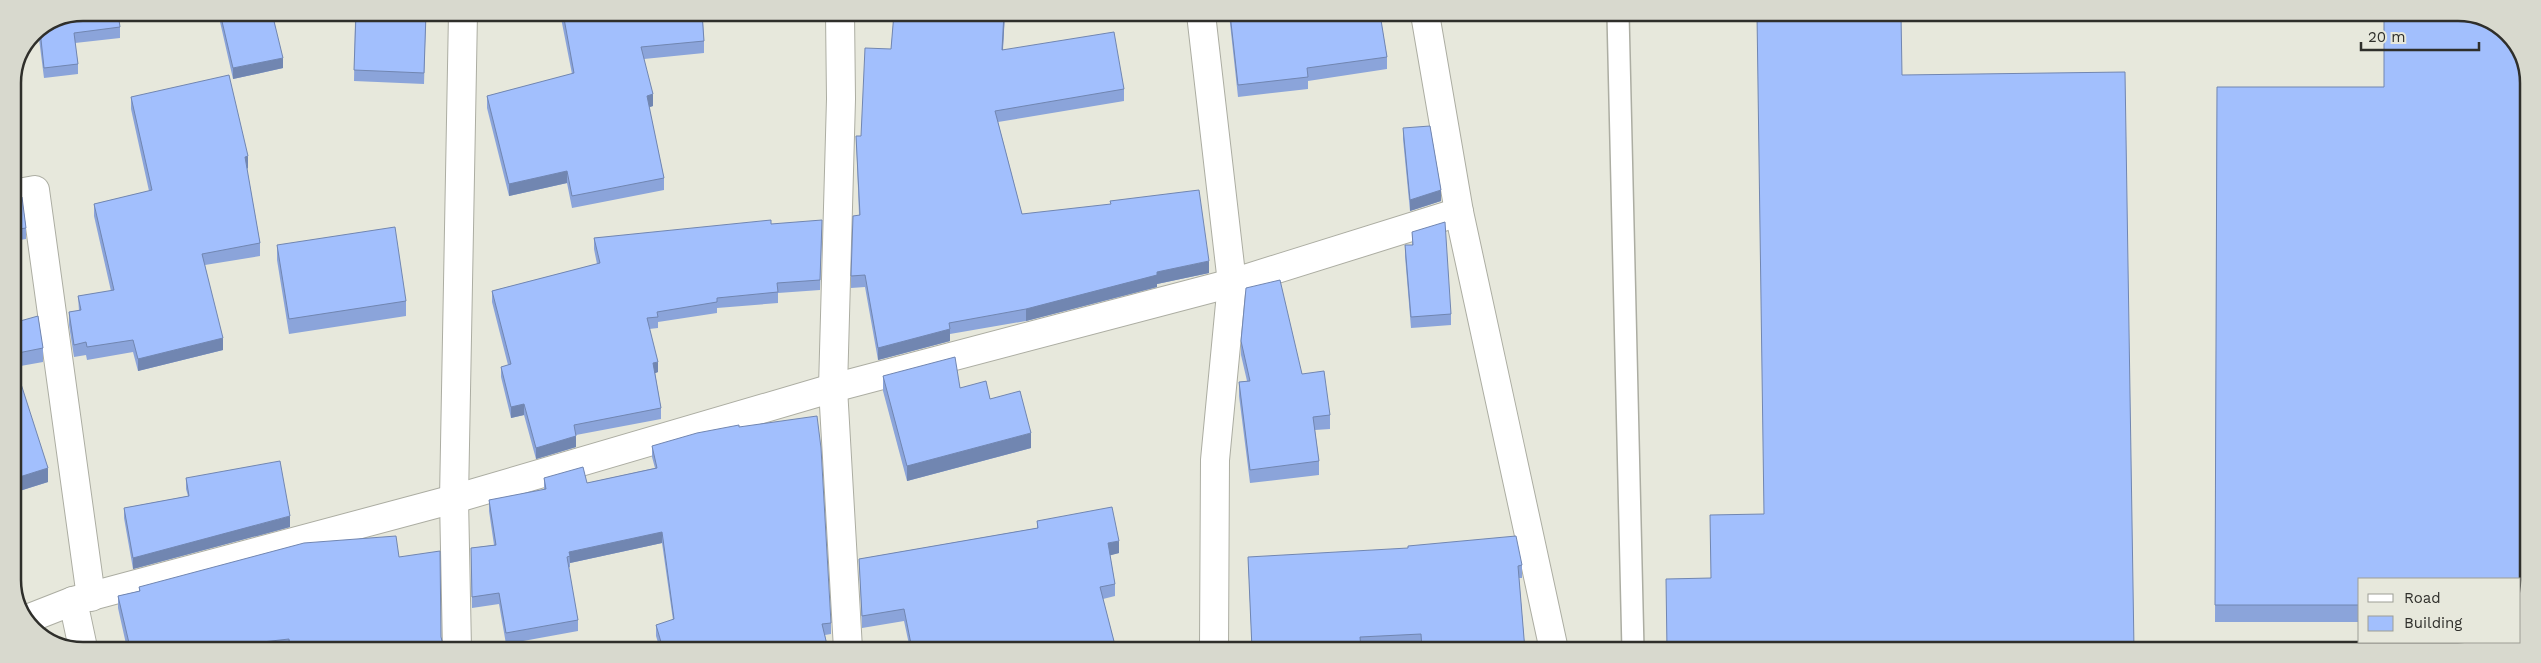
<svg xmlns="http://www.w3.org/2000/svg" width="2541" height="663" viewBox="0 0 2541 663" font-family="'Work Sans',sans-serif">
	<rect width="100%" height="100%" fill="#e7e8dc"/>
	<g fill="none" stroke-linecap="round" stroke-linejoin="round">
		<g stroke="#acada2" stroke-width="24">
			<path id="service" d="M1618,14l15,636"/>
		</g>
		<g stroke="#acada2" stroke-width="30">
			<g id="minor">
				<path d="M840,13l1,86 -8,289 15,261"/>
				<path d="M1201,14l31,269 -17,177 -1,189"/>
				<path d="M1425,14l34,198 95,438"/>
				<path d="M13,194l22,-4 56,407"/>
				<path d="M73,601l10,47"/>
				<path d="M27,619l46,-18 381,-102 379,-111 399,-105 227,-71"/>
				<path d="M457,649l-3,-150 9,-486"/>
			</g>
		</g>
		<use href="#service" stroke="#fff" stroke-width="21"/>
		<use href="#minor" stroke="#fff" stroke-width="28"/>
	</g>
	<g fill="#8ba4da">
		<path d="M83,12l37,15v11l-45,5 3,21v10l-34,4 -6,-47z"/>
		<path d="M218,13h208l-2,71 -70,-3 1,-61h-81l9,48 -50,11z"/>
		<path d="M560,13h214l-71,9 1,19v12l-60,6 9,47 -4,1 15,71v12l-92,18 -5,-25 -58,13 -22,-88v-12l85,-22z"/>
		<path d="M894,13h111l-2,37 121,39v12l-126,21 24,92 187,59 -52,11v3l-131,34 -76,13v7l-72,19 -13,-73 -14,1v-12l8,-61 -3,-79h5l30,-87z"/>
		<path d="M1229,14h151l7,43v12l-79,12v8l-70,8z"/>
		<path d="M2217,87h167l142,511 -6,9v-28h-160v43h-145z"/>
		<path d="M131,97l117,71 -1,1 13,74v13l-55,9 18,85 -85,21 -5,-19 -46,8 -1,-5 -12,2 -5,-32v-13l10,-1 -1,-15 33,-5 -17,-75v-12l55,-13 -18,-82z"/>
		<path d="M1403,128l38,73 -31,10 -7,-72z"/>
		<path d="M13,198l13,30v11l-13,2z"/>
		<path d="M771,224l51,6 -2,60 -42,3v10l-61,5v5l-59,9v6l-9,1 9,43 -3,1 6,35v11l-85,16v12l-40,12 -12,-44 -13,3 -10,-41v-10l7,-2 -16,-63v-11l105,-27 -3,-15v-11z"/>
		<path d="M1412,232l39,82v11l-40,3 -6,-72v-11h7z"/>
		<path d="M277,245l129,56v15l-117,18 -12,-74z"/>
		<path d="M13,323l30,25v14l-28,5 33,115 -35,11z"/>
		<path d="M1241,341l61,33 28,41v14l-15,1 4,31v14l-69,8 -11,-87v-14l8,-1 -6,-26z"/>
		<path d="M883,376l77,12 30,11 41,49 -124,33 -24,-90z"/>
		<path d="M739,427l92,196v11l-6,1 3,14h-168l-4,-13v-11l17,-5 -11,-77 -92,20v4l-2,1 10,52v11l-72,13 -7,-40 -27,4 -1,-60 23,-3 -5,-34v-11l55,-10v-12l43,5 68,-15 -3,-11v-11z"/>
		<path d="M186,478l104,49 -157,42 -9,-51v-10l64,-12 -2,-7z"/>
		<path d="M1037,521l82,32 -9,2 5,29v12l-12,3 13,50h-206l-6,-28 -42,7 -3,-69 178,-31z"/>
		<path d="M399,557l42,80 2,8 4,4 -327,-1v-3l6,-1 -8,-36v-12l21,-5v-4z"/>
		<path d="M1248,557l274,8v13h-3l6,72 -104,-1v-3l-55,3h-114z"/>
	</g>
	<g fill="#7186b1">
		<path d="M1004,13h1l-3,49v-12z"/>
		<path d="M283,58v10l-50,11v-11z"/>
		<path d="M653,94v12l-6,2v-12z"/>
		<path d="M248,156v12l-3,1v-12z"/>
		<path d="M567,171v12l-58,13v-12z"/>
		<path d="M1441,190v11l-31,10v-11z"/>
		<path d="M1209,261v12l-52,11v3l-131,34v-12l131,-37z"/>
		<path d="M950,329v12l-72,19v-12z"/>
		<path d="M223,338v12l-85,21v-12z"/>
		<path d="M658,362v10l-5,2v-11z"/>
		<path d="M524,404v11l-13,3v-11z"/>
		<path d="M1031,433v15l-124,33v-15z"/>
		<path d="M576,436v11l-40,12v-11z"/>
		<path d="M48,468v14l-35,11v-14z"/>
		<path d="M290,516v11l-157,42v-11z"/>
		<path d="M662,532v11l-92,20 -1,-11z"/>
		<path d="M1119,541v12l-11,3v-13z"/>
	</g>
	<g fill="#a2bffd" stroke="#7186b1">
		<path d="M83,12l35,1 2,14 -46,6 4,31 -34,4 -4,-38z"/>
		<path d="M220,13h52l11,45 -50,10z"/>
		<path d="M356,13h70l-2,60 -70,-3z"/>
		<path d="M563,13h139l2,28 -63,6 12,47 -6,2 17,82 -92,18 -5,-25 -58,13 -22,-88 87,-23z"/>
		<path d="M894,13h110l-2,37 112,-18 10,57 -129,22 27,103 89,-10 -1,-3 89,-11 10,71 -52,11v3l-131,34 -77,14 1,6 -72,19 -13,-73 -14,1 2,-60 7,-1 -4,-79h5l4,-88 26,1z"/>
		<path d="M1230,14h150l7,43 -80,11 1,9 -70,8z"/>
		<path d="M1757,14h144l1,61 223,-3 9,578h-467l-1,-71 45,-1 -1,-63 54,-1z"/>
		<path d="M2384,15h92l35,22 17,41 -2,520 -5,7h-1v-26h-160v26h-145l2,-518h167z"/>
		<path d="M229,75l19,81 -3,1 15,86 -58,11 21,84 -85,21 -5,-19 -46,7 -1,-5 -12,3 -5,-33 12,-2 -3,-14 36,-6 -20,-86 58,-14 -21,-93z"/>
		<path d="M1430,126l11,64 -31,10 -7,-72z"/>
		<path d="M22,197l4,31 -13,2v-32z"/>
		<path d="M771,220v4l51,-4 -2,60 -43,3 1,9 -61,6v4l-60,10 1,5 -11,1 11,44 -5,1 8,45 -87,17 2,11 -40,12 -12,-44 -13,3 -10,-40 10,-3 -19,-73 108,-28 -6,-25z"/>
		<path d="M1445,222l6,92 -40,3 -6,-72h8l-1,-13z"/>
		<path d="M395,227l11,74 -117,18 -12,-74z"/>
		<path d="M1280,280l22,94 22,-3 6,44 -17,2 6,44 -69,9 -11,-88 11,-1 -9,-40 5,-53z"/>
		<path d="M38,316l5,32 -30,6v-31z"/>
		<path d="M955,357l5,31 26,-7 4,18 30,-8 11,42 -124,33 -24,-90z"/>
		<path d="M13,359l35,109 -35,11z"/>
		<path d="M817,416l4,32 10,175 -9,1 6,25h-165l-7,-24 18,-6 -12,-87 -93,20 1,4 -3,1 11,63 -72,13 -7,-40 -27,4 -1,-49 25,-3 -7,-45 57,-11 -2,-11 39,-11 4,16 70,-15 -5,-22 45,-13 42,-8v2z"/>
		<path d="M280,461l10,55 -157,42 -9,-50 65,-12 -3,-18z"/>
		<path d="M1112,507l7,34 -11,2 7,41 -15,3 16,62h-204l-8,-40 -42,7 -3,-57 179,-31 -1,-7z"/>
		<path d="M396,536l3,21 41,-6 1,86 2,8 4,4 -157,-1 -1,-9 -80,9h-88l-1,-3 9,-2 -11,-47 22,-5 -1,-4 165,-44z"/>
		<path d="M1516,536l6,29 -4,1 7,84 -103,-1 -1,-15 -61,3 1,12h-109l-4,-92 160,-9v-2z"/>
		<path d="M43,629l2,7 -7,-5z"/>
	</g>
	<path d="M0 0H2541V663H0ZM83 21H2458A62 62 0 0 1 2520 83V580A62 62 0 0 1 2458 642H83A62 62 0 0 1 21 580V83A62 62 0 0 1 83 21Z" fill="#d8d9ce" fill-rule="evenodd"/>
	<path fill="none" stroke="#2f2f2b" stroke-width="2.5" d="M83 21H2458A62 62 0 0 1 2520 83V580A62 62 0 0 1 2458 642H83A62 62 0 0 1 21 580V83A62 62 0 0 1 83 21Z"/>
	<rect x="2358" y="578" width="162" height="65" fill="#e7e8dc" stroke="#9d9e95"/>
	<rect x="2368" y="594" width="25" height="8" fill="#ffffff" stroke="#9d9e95"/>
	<text x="2404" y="603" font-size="15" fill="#2f2f2b">Road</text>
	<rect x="2368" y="616" width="25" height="15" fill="#a2bffd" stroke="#9d9e95"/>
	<text x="2404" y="628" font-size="15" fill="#2f2f2b">Building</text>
	<path d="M2361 42v8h118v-8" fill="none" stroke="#2f2f2b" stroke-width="2.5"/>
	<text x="2368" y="42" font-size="15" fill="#2f2f2b" stroke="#e7e8dc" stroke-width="4" paint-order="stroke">20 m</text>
</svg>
